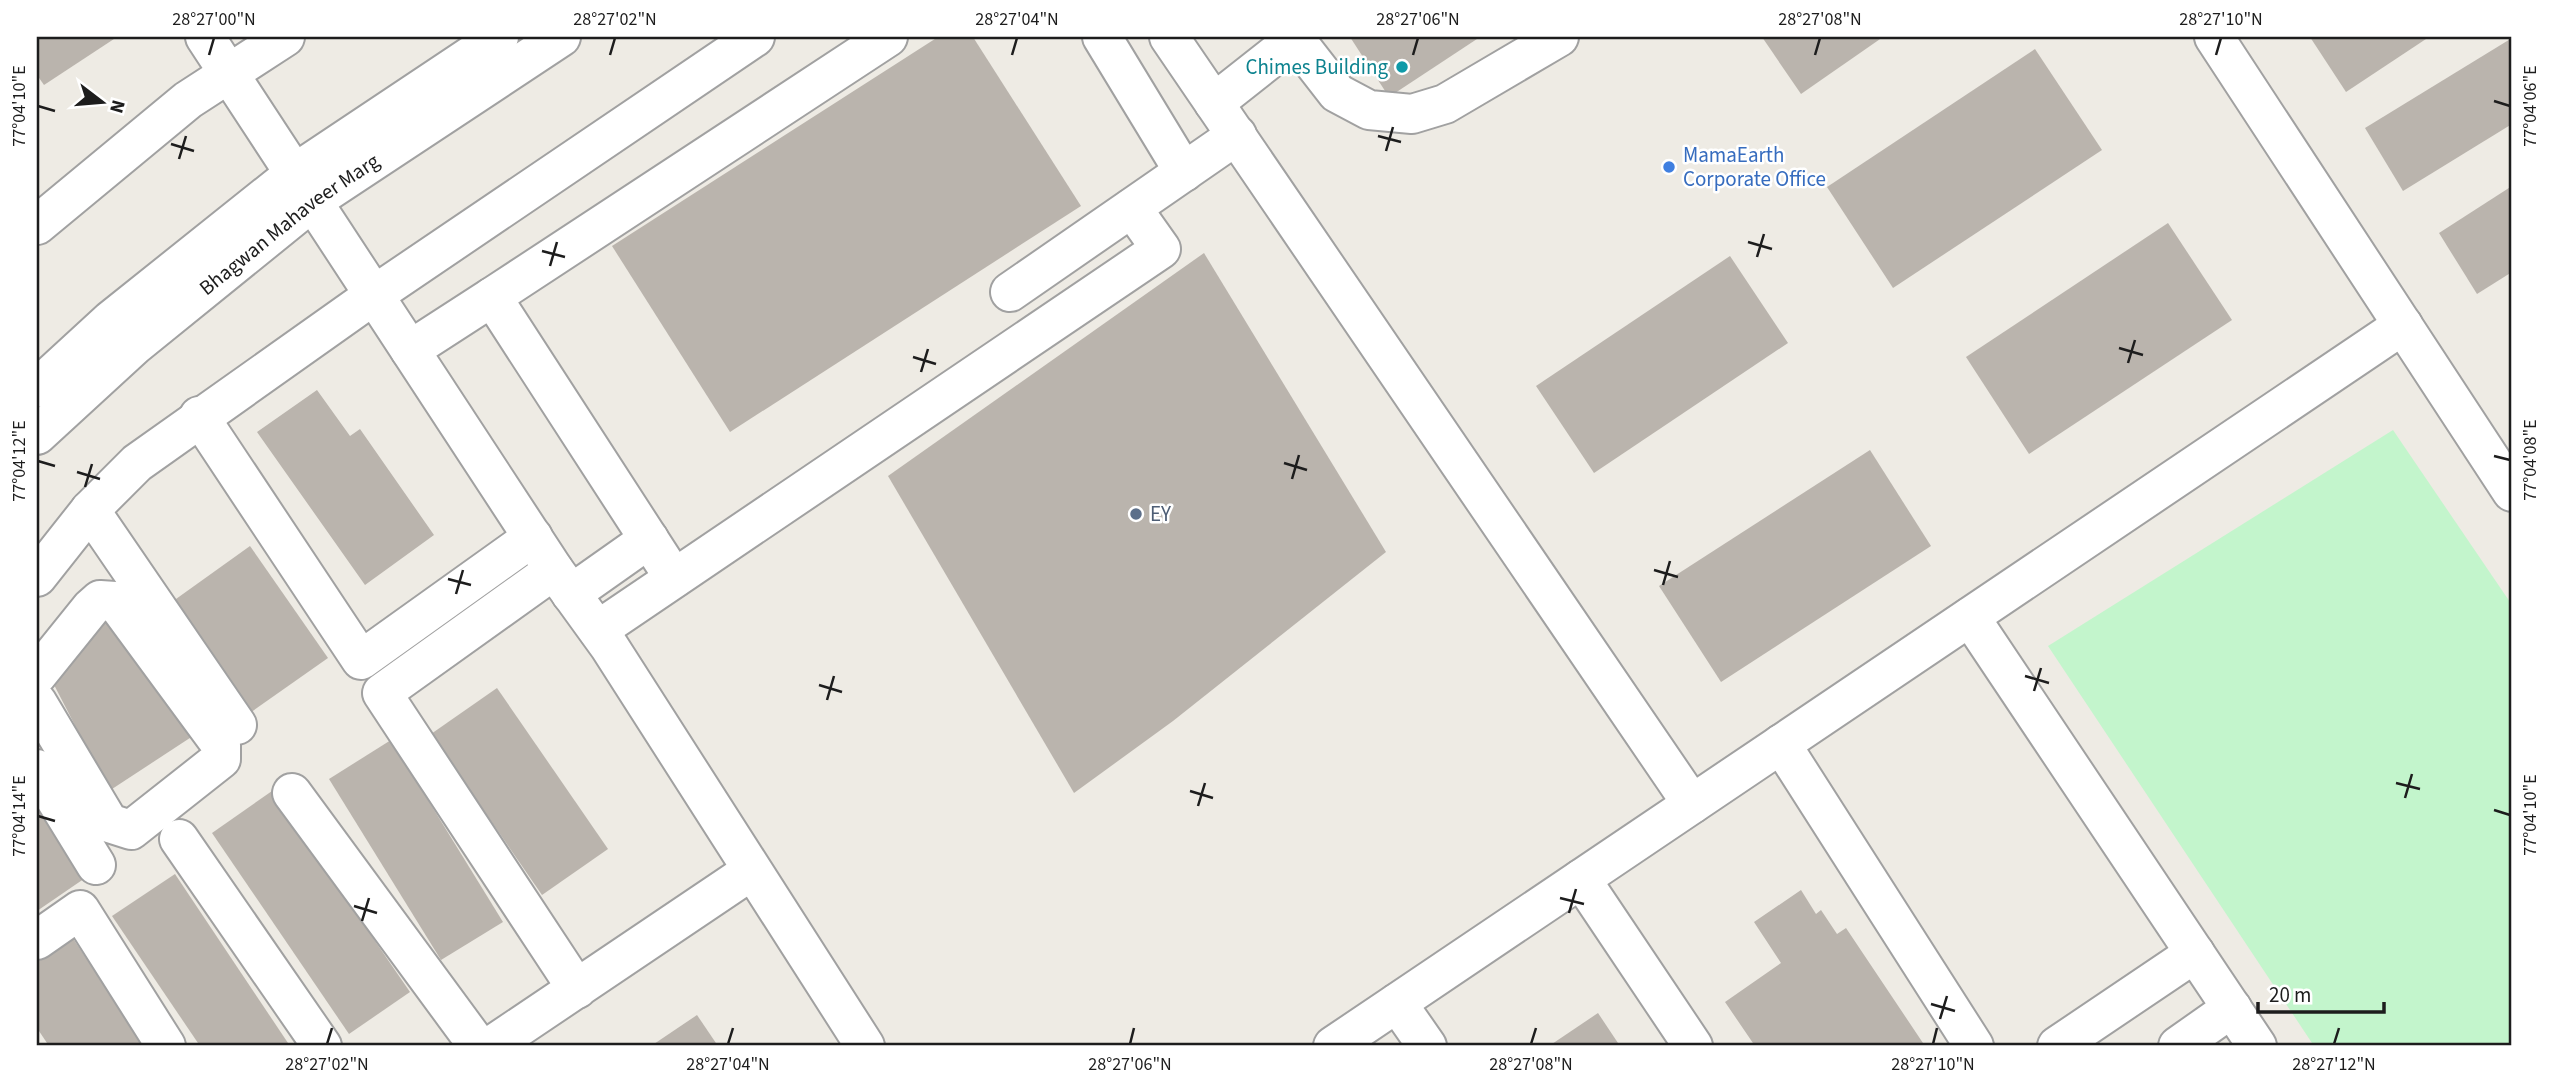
<svg xmlns="http://www.w3.org/2000/svg" width="2549" height="1083" viewBox="0 0 2549 1083" font-family="'Source Sans 3',sans-serif">
	<rect width="100%" height="100%" fill="#eeebe4"/>
	<path fill="#c3f5cc" d="M2393,430l119,175v441h-198l-266,-400z"/>
	<g fill="#bab4ad">
		<path d="M37,37h80l-73,48 -7,-10z"/>
		<path d="M938,37h35l108,169 -351,226 -118,-186z"/>
		<path d="M1350,37h130l-91,60z"/>
		<path d="M1762,37h121l-82,57z"/>
		<path d="M2310,37h119l-83,55z"/>
		<path d="M2512,38v86l-109,67 -38,-63z"/>
		<path d="M2035,49l67,101 -209,138 -66,-101z"/>
		<path d="M2512,186v86l-35,22 -38,-61z"/>
		<path d="M2168,223l64,97 -203,134 -63,-97z"/>
		<path d="M1204,253l182,299 -213,169 -99,72 -186,-317z"/>
		<path d="M1730,256l58,87 -194,130 -58,-87z"/>
		<path d="M317,390l33,46 10,-7 74,106 -69,50 -108,-153z"/>
		<path d="M1870,450l61,96 -210,136 -62,-96z"/>
		<path d="M250,546l78,112 -81,57 -78,-111z"/>
		<path d="M111,615l88,117 -90,59 -58,-112z"/>
		<path d="M497,688l111,161 -66,46 -111,-161z"/>
		<path d="M391,740l112,182 -62,38 -112,-181z"/>
		<path d="M272,791l138,201 -61,42 -137,-201z"/>
		<path d="M37,795l54,79 -54,37z"/>
		<path d="M175,874l115,172h-90l-88,-130z"/>
		<path d="M1801,890l15,24 5,-4 16,24 9,-6 79,118h-170l-30,-44 56,-39 -27,-41z"/>
		<path d="M66,928l79,118h-96l-12,-18v-80z"/>
		<path d="M1598,1013l22,33h-71z"/>
		<path d="M697,1015l21,31h-67z"/>
	</g>
	<g fill="none" stroke-linecap="round" stroke-linejoin="round">
		<g stroke="#a1a1a1" stroke-width="42">
			<g id="minor">
				<path d="M205,37l349,533 55,76 256,400"/>
				<path d="M1102,37l82,135"/>
				<path d="M1169,37l523,767"/>
				<path d="M2214,37l298,455"/>
				<path d="M1214,103l81,-64 42,54 32,17 43,4 33,-10 114,-67"/>
				<path d="M37,225l151,-125 97,-63"/>
				<path d="M1010,292l227,-157"/>
				<path d="M492,297l396,-260"/>
				<path d="M410,350l82,-53 182,281"/>
				<path d="M37,388l74,-68 184,-147 204,-136"/>
				<path d="M199,416l162,244 172,-123"/>
				<path id="s1" d="M37,435l97,-89 179,-145 248,-164"/>
				<path d="M90,510l147,215"/>
				<path d="M554,570l-172,123 195,296"/>
				<path d="M37,577l53,-67 47,-47 237,-168 381,-258"/>
				<path d="M571,594l78,-55"/>
				<path d="M1970,617l287,429"/>
				<path d="M598,630l563,-381 -29,-41"/>
				<path d="M37,675l54,-67 9,-8 15,1 106,144v14l-90,71 -22,-7 -72,-121"/>
				<path d="M1781,744l193,302"/>
				<path d="M37,769l59,96"/>
				<path d="M292,793l186,253"/>
				<path d="M179,839l143,207"/>
				<path d="M1581,879l112,167"/>
				<path d="M37,940l43,-30 86,136"/>
				<path d="M1397,1003l30,43"/>
				<path d="M491,1046l260,-175"/>
				<path d="M1333,1046l1070,-721"/>
				<path d="M2057,1046l138,-93"/>
				<path d="M2178,1046l54,-38"/>
			</g>
		</g>
		<use href="#minor" stroke="#fff" stroke-width="38"/>
	</g>
	<path fill="none" stroke="#1d1d1d" stroke-width="2.5" d="M209,55l5,-17M610,55l5,-17M1012,55l5,-17M1413,55l5,-17M1815,55l5,-17M2216,55l5,-17M2494,101l16,5M38,106l17,5M1378,136l23,6M171,144l23,7M1386,151l7,-24M179,159l7,-23M1748,242l24,7M542,251l23,6M1757,257l7,-23M550,266l7,-24M2119,348l24,7M913,357l23,7M2128,363l7,-23M921,372l7,-23M2494,456l16,4M38,461l17,5M1284,463l23,7M77,472l23,7M1292,479l7,-24M85,487l7,-23M1654,570l24,7M448,579l23,6M1663,585l7,-24M456,594l7,-24M2025,676l24,7M819,685l23,7M2034,691l7,-23M827,700l7,-24M2396,783l24,6M1190,791l23,7M2405,798l7,-24M1198,806l7,-23M2494,810l16,5M38,816l17,5M1560,898l24,6M354,906l23,7M1569,913l7,-24M362,921l7,-23M1931,1004l24,7M1940,1019l7,-23M327,1044l5,-16M728,1044l5,-16M1130,1044l4,-16M1531,1044l5,-16M1933,1044l4,-16M2334,1044l5,-16"/>
	<circle fill="#0f9aa8" stroke="#fff" stroke-width="2.5" cx="1402" cy="67" r="7"/>
	<circle fill="#3f7fe0" stroke="#fff" stroke-width="2.5" cx="1669" cy="167" r="7"/>
	<circle fill="#5c6f8a" stroke="#fff" stroke-width="2.5" cx="1136" cy="514" r="7"/>
	<g text-anchor="middle" dominant-baseline="central" stroke-width="5" stroke-linejoin="round" paint-order="stroke">
		<g font-size="21" fill="#0d838f" stroke="#fff" text-anchor="end">
			<text x="1388" y="67">Chimes Building</text>
		</g>
		<g font-size="21" fill="#366cbe" stroke="#fff" text-anchor="start">
			<text x="1683" y="155">MamaEarth<tspan x="1683" dy="24">Corporate Office</tspan></text>
		</g>
		<g font-size="21" fill="#1d1d1d" stroke="#fff">
			<text stroke="none"><textPath href="#s1" startOffset="329">Bhagwan Mahaveer Marg</textPath></text>
		</g>
		<g font-size="21" fill="#4e5e75" stroke="#fff" text-anchor="start">
			<text x="1150" y="514">EY</text>
		</g>
	</g>
	<rect width="2549" height="1083" fill="none" stroke="#ffffff" stroke-width="77"/>
	<g transform="translate(102 102) rotate(106)" stroke="#ffffff" stroke-width="5" paint-order="stroke">
	<path d="M0-5L12 26L0 18L-12 26Z" fill="#1d1d1d"/>
	<text y="-10" font-size="19" font-weight="bold" text-anchor="middle" fill="#1d1d1d">N</text>
	</g>
	<path d="M2258 1002v10h126v-10" fill="none" stroke="#1d1d1d" stroke-width="3.5"/>
	<text x="2269" y="1002" font-size="21" fill="#1d1d1d" stroke="#ffffff" stroke-width="5" paint-order="stroke">20 m</text>
	<rect x="38" y="38" width="2472" height="1006" fill="none" stroke="#1d1d1d" stroke-width="2.5"/>
	<g font-size="18" text-anchor="middle" fill="#1d1d1d">
		<text x="214" y="25">28°27'00"N</text>
		<text x="615" y="25">28°27'02"N</text>
		<text x="1017" y="25">28°27'04"N</text>
		<text x="1418" y="25">28°27'06"N</text>
		<text x="1820" y="25">28°27'08"N</text>
		<text x="2221" y="25">28°27'10"N</text>
		<text transform="translate(2530 106) rotate(-90)" y="6">77°04'06"E</text>
		<text transform="translate(19 106) rotate(-90)" y="6">77°04'10"E</text>
		<text transform="translate(2530 460) rotate(-90)" y="6">77°04'08"E</text>
		<text transform="translate(19 461) rotate(-90)" y="6">77°04'12"E</text>
		<text transform="translate(2530 815) rotate(-90)" y="6">77°04'10"E</text>
		<text transform="translate(19 816) rotate(-90)" y="6">77°04'14"E</text>
		<text x="327" y="1070">28°27'02"N</text>
		<text x="728" y="1070">28°27'04"N</text>
		<text x="1130" y="1070">28°27'06"N</text>
		<text x="1531" y="1070">28°27'08"N</text>
		<text x="1933" y="1070">28°27'10"N</text>
		<text x="2334" y="1070">28°27'12"N</text>
	</g>
</svg>
